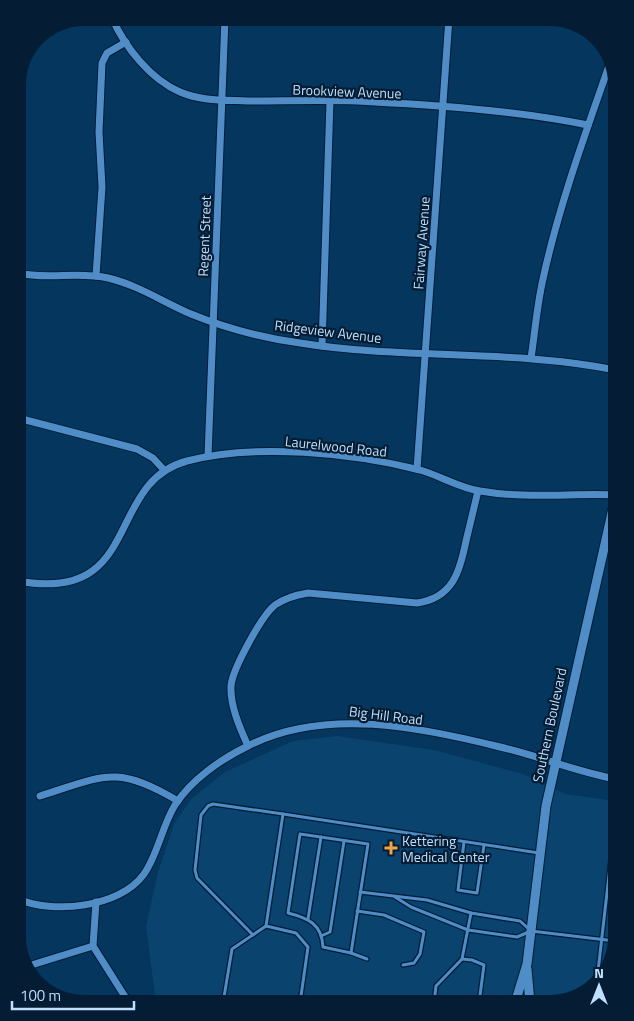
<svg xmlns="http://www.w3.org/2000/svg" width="634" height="1021" viewBox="0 0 634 1021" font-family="'Titillium Web',sans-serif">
	<rect width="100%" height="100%" fill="#04365e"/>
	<path fill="#0a436e" d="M337,736l97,14 89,24 42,20 51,7v136l-9,33 -28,26 -29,7h-394l-10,-77 12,-54 16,-48 17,-25 34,-27 68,-31z"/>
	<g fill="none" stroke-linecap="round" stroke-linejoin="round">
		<g stroke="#001d38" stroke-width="5.5">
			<g id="service">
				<path d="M300,834l68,10 -17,109 -28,-6c-1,-23 -15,-29 -35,-34z"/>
				<path d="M464,842l-6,48 19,3 7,-48"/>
				<path d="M360,892l67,8 44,13 49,8 10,9"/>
				<path d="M395,897l16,10 57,23 49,7 14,-6 84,10"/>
				<path d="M357,911l27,4 40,17 -4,22 -6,9 -11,2"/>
				<path d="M308,919l13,-82"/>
				<path d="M253,935l-56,-57 -2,-8 6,-55 7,-9 5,-2 70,10"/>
				<path d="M321,936l9,-4 14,-91"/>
				<path d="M351,953l16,6"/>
				<path d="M462,959l10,1 12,5 -5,38"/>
				<path d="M597,980l15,-131 4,-8"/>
				<path d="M223,1003l9,-54 34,-23"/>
				<path d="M300,1003l8,-56 -12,-14 -30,-7 17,-112 256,39"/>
				<path d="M434,1003l2,-17 26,-27 9,-46"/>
			</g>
		</g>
		<g stroke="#001d38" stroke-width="9">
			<g id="minor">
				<path d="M112,18c13,29 38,61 68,74 21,9 44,8 67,9 37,0 73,-1 110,0 77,4 155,9 231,24"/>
				<path d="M18,273c29,7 60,-2 90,5 30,7 55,24 83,36 34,14 73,24 109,29 105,17 212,6 316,27"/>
				<path d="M96,276l6,-89 -3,-55 3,-69 5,-10 19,-11"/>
				<path d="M322,346l8,-245"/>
				<path d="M531,358c4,-26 6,-53 12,-79 16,-74 43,-147 68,-219"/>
				<path d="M18,418l119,31 16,9 12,13"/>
				<path d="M208,456l17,-438"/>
				<path d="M417,469l32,-451"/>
				<path d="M18,581c126,23 86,-98 169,-120 67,-18 166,-8 233,9 21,6 39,18 60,21 46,8 91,2 136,4"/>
				<path d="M248,746c-8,-18 -18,-40 -17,-60 1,-16 31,-71 44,-81 10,-7 21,-10 33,-12l109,10c36,-5 43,-32 49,-62 4,-17 8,-33 12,-50"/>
				<path d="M40,796c63,-20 76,-32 138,5"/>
				<path d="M18,899c34,15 102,9 126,-25 14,-20 18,-48 31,-69 16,-25 46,-46 73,-59 76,-39 172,-19 252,1 39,9 77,25 116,32"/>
				<path d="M96,902l-3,44 36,57"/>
				<path d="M25,967l68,-21"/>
			</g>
		</g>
		<g stroke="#001d38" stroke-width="11">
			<g id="tertiary">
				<path d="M527,969l3,34"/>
				<path d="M515,1003l12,-39 19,-158 70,-311"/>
			</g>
		</g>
		<use href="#service" stroke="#508cc5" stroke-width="3"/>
		<use href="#minor" stroke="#508cc5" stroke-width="7"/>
		<use href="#tertiary" stroke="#508cc5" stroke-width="9"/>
	</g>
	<path fill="#f3a442" stroke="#041d34" stroke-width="2" d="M388.5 840.5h5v5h5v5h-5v5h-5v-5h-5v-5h5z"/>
	<g text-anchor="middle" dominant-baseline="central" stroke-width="4.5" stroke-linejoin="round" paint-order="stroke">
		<g font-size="14" fill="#c0dffd" stroke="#041d34">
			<text transform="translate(347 91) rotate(2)">Brookview Avenue</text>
			<text transform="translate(204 236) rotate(-88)">Regent Street</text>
			<text transform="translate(421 243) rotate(-86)">Fairway Avenue</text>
			<text transform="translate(328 331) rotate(7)">Ridgeview Avenue</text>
			<text transform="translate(336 446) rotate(6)">Laurelwood Road</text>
			<text transform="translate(386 715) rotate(7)">Big Hill Road</text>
			<text transform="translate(549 725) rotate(-78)">Southern Boulevard</text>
		</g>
		<g font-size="14" fill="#c0dffd" stroke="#041d34" text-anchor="start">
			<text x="402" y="840">Kettering<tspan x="402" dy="16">Medical Center</tspan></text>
		</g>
	</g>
	<path d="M0 0H634V1021H0ZM84 26H550A58 58 0 0 1 608 84V937A58 58 0 0 1 550 995H84A58 58 0 0 1 26 937V84A58 58 0 0 1 84 26Z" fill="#041d34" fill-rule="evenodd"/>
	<g transform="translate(599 986)" stroke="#041d34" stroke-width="4" paint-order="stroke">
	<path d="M0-4L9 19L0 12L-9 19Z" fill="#c0dffd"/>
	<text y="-8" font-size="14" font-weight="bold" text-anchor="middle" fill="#c0dffd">N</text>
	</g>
	<path d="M12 1001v8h122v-8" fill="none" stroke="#c0dffd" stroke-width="2.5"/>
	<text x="20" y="1001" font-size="15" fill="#c0dffd" stroke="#041d34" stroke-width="4" paint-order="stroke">100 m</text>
</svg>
